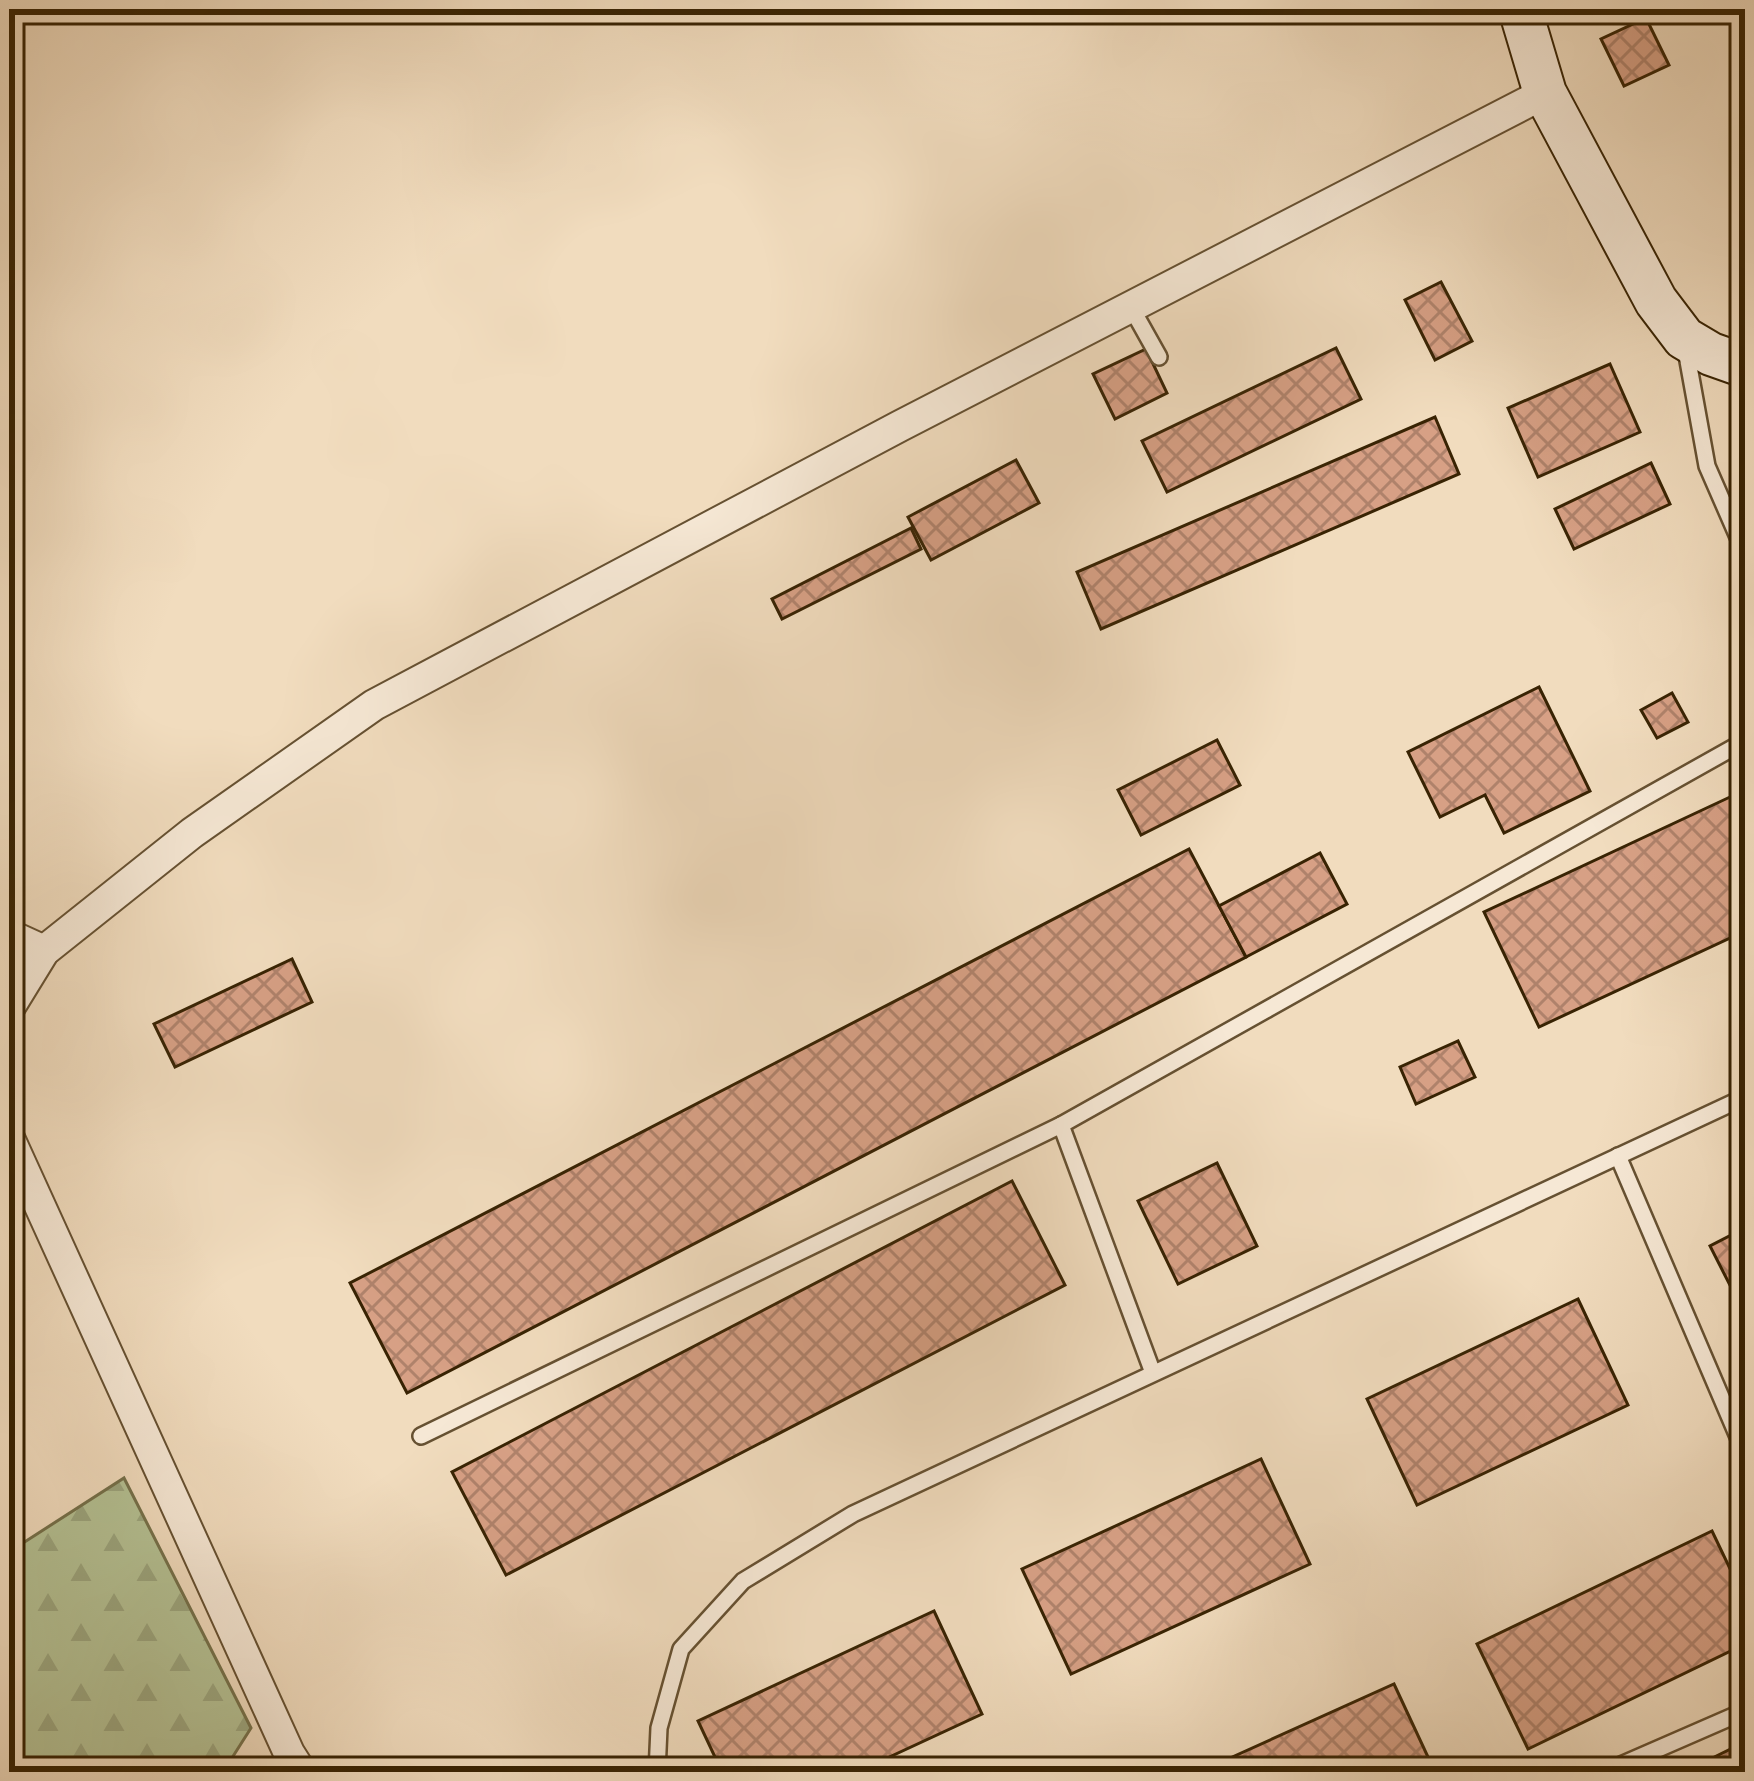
<svg xmlns="http://www.w3.org/2000/svg" width="1754" height="1781" viewBox="0 0 1754 1781" font-family="'Old Standard TT',serif">
	<defs>
		<pattern id="forest-firs" width="22" height="20" patternUnits="userSpaceOnUse" patternTransform="scale(3)"><rect width="22" height="20" fill="#b5c295"/><path d="M5 1l3.5 6h-7zM16 11l3.5 6h-7z" fill="#9ca67f"/></pattern>
		<pattern id="building-cross-hatch" width="8" height="8" patternUnits="userSpaceOnUse" patternTransform="scale(3)"><rect width="8" height="8" fill="#d7a085"/><path d="M0 0l8 8M0 8l8-8" fill="none" stroke="#af826b"/></pattern>
	</defs>
	<rect width="100%" height="100%" fill="#f1dcbe"/>
	<filter id="stains"><feTurbulence type="fractalNoise" baseFrequency=".00167" numOctaves="4"/><feColorMatrix values="0 0 0 0 .2 0 0 0 0 .09 0 0 0 0 .02 0 0 0 .5 -.17"/></filter>
	<radialGradient id="worn" r=".72"><stop offset=".6" stop-color="#630" stop-opacity="0"/><stop offset="1" stop-color="#630" stop-opacity=".3"/></radialGradient>
	<path fill="url(#forest-firs)" stroke="#76724c" stroke-width="3" d="M124,1478l127,250 -28,44h-214v-220z"/>
	<g fill="url(#building-cross-hatch)" stroke="#382303" stroke-width="3">
		<path d="M1646,18l23,47 -45,21 -23,-47z"/>
		<path d="M1441,282l31,59 -37,19 -30,-60z"/>
		<path d="M1336,348l25,51 -194,93 -25,-51z"/>
		<path d="M1146,349l21,44 -52,26 -22,-45z"/>
		<path d="M1610,364l30,68 -102,45 -30,-69z"/>
		<path d="M1435,417l24,57 -358,155 -24,-57z"/>
		<path d="M1016,460l23,43 -108,57 -23,-43z"/>
		<path d="M1651,463l19,41 -96,45 -19,-40z"/>
		<path d="M911,528l10,21 -139,70 -10,-20z"/>
		<path d="M1539,687l51,104 -86,42 -19,-38 -45,22 -32,-65z"/>
		<path d="M1672,693l16,29 -31,16 -16,-28z"/>
		<path d="M1217,740l23,45 -99,50 -23,-45z"/>
		<path d="M1745,790v141l-206,96 -55,-115z"/>
		<path d="M1189,849l57,108 -839,436 -57,-110z"/>
		<path d="M1320,853l27,51 -101,53 -27,-51z"/>
		<path d="M292,959l20,43 -137,65 -21,-43z"/>
		<path d="M1458,1041l17,36 -59,27 -16,-37z"/>
		<path d="M1217,1163l40,83 -79,38 -40,-83z"/>
		<path d="M1012,1181l53,104 -559,290 -54,-103z"/>
		<path d="M1745,1228v69l-7,4 -28,-55z"/>
		<path d="M1578,1299l50,106 -211,100 -50,-106z"/>
		<path d="M1261,1459l49,105 -239,110 -49,-105z"/>
		<path d="M1712,1531l33,69v44l-217,105 -51,-105z"/>
		<path d="M934,1611l48,103 -125,58h-135l-24,-51z"/>
		<path d="M1394,1684l41,88h-236z"/>
		<path d="M1745,1742v30h-61z"/>
	</g>
	<g fill="none" stroke-linecap="round" stroke-linejoin="round">
		<g stroke="#665132" stroke-width="20">
			<g id="lane">
				<path d="M1131,307l28,50"/>
				<path d="M1686,350l21,116 38,87"/>
				<path d="M1061,1125l92,248"/>
				<path d="M1618,1156l127,297"/>
				<path d="M421,1436l640,-311 684,-384"/>
				<path d="M657,1772l2,-44 22,-79 62,-68 110,-67 892,-417"/>
				<path d="M1605,1772l140,-61"/>
			</g>
		</g>
		<g stroke="#665132" stroke-width="34">
			<g id="street">
				<path d="M9,935l35,16"/>
				<path d="M9,1008l35,-57 148,-118 182,-128 526,-279 645,-333"/>
				<path d="M9,1138l280,615 12,19"/>
			</g>
		</g>
		<g stroke="#382303" stroke-width="46">
			<path id="secondary" d="M1520,9l25,84 111,208 28,37 27,16 34,12"/>
		</g>
		<use href="#lane" stroke="#f6e8d5" stroke-width="15"/>
		<use href="#street" stroke="#f6e8d5" stroke-width="30"/>
		<use href="#secondary" stroke="#f6e8d5" stroke-width="42"/>
	</g>
	<rect width="1754" height="1781" fill="none" stroke="#f1dcbe" stroke-width="48"/>
	<rect x="12" y="12" width="1730" height="1757" fill="none" stroke="#382303" stroke-width="6"/>
	<rect x="24" y="24" width="1706" height="1733" fill="none" stroke="#382303" stroke-width="3"/>
	<rect width="100%" height="100%" filter="url(#stains)"/>
	<rect width="100%" height="100%" fill="url(#worn)"/>
</svg>
